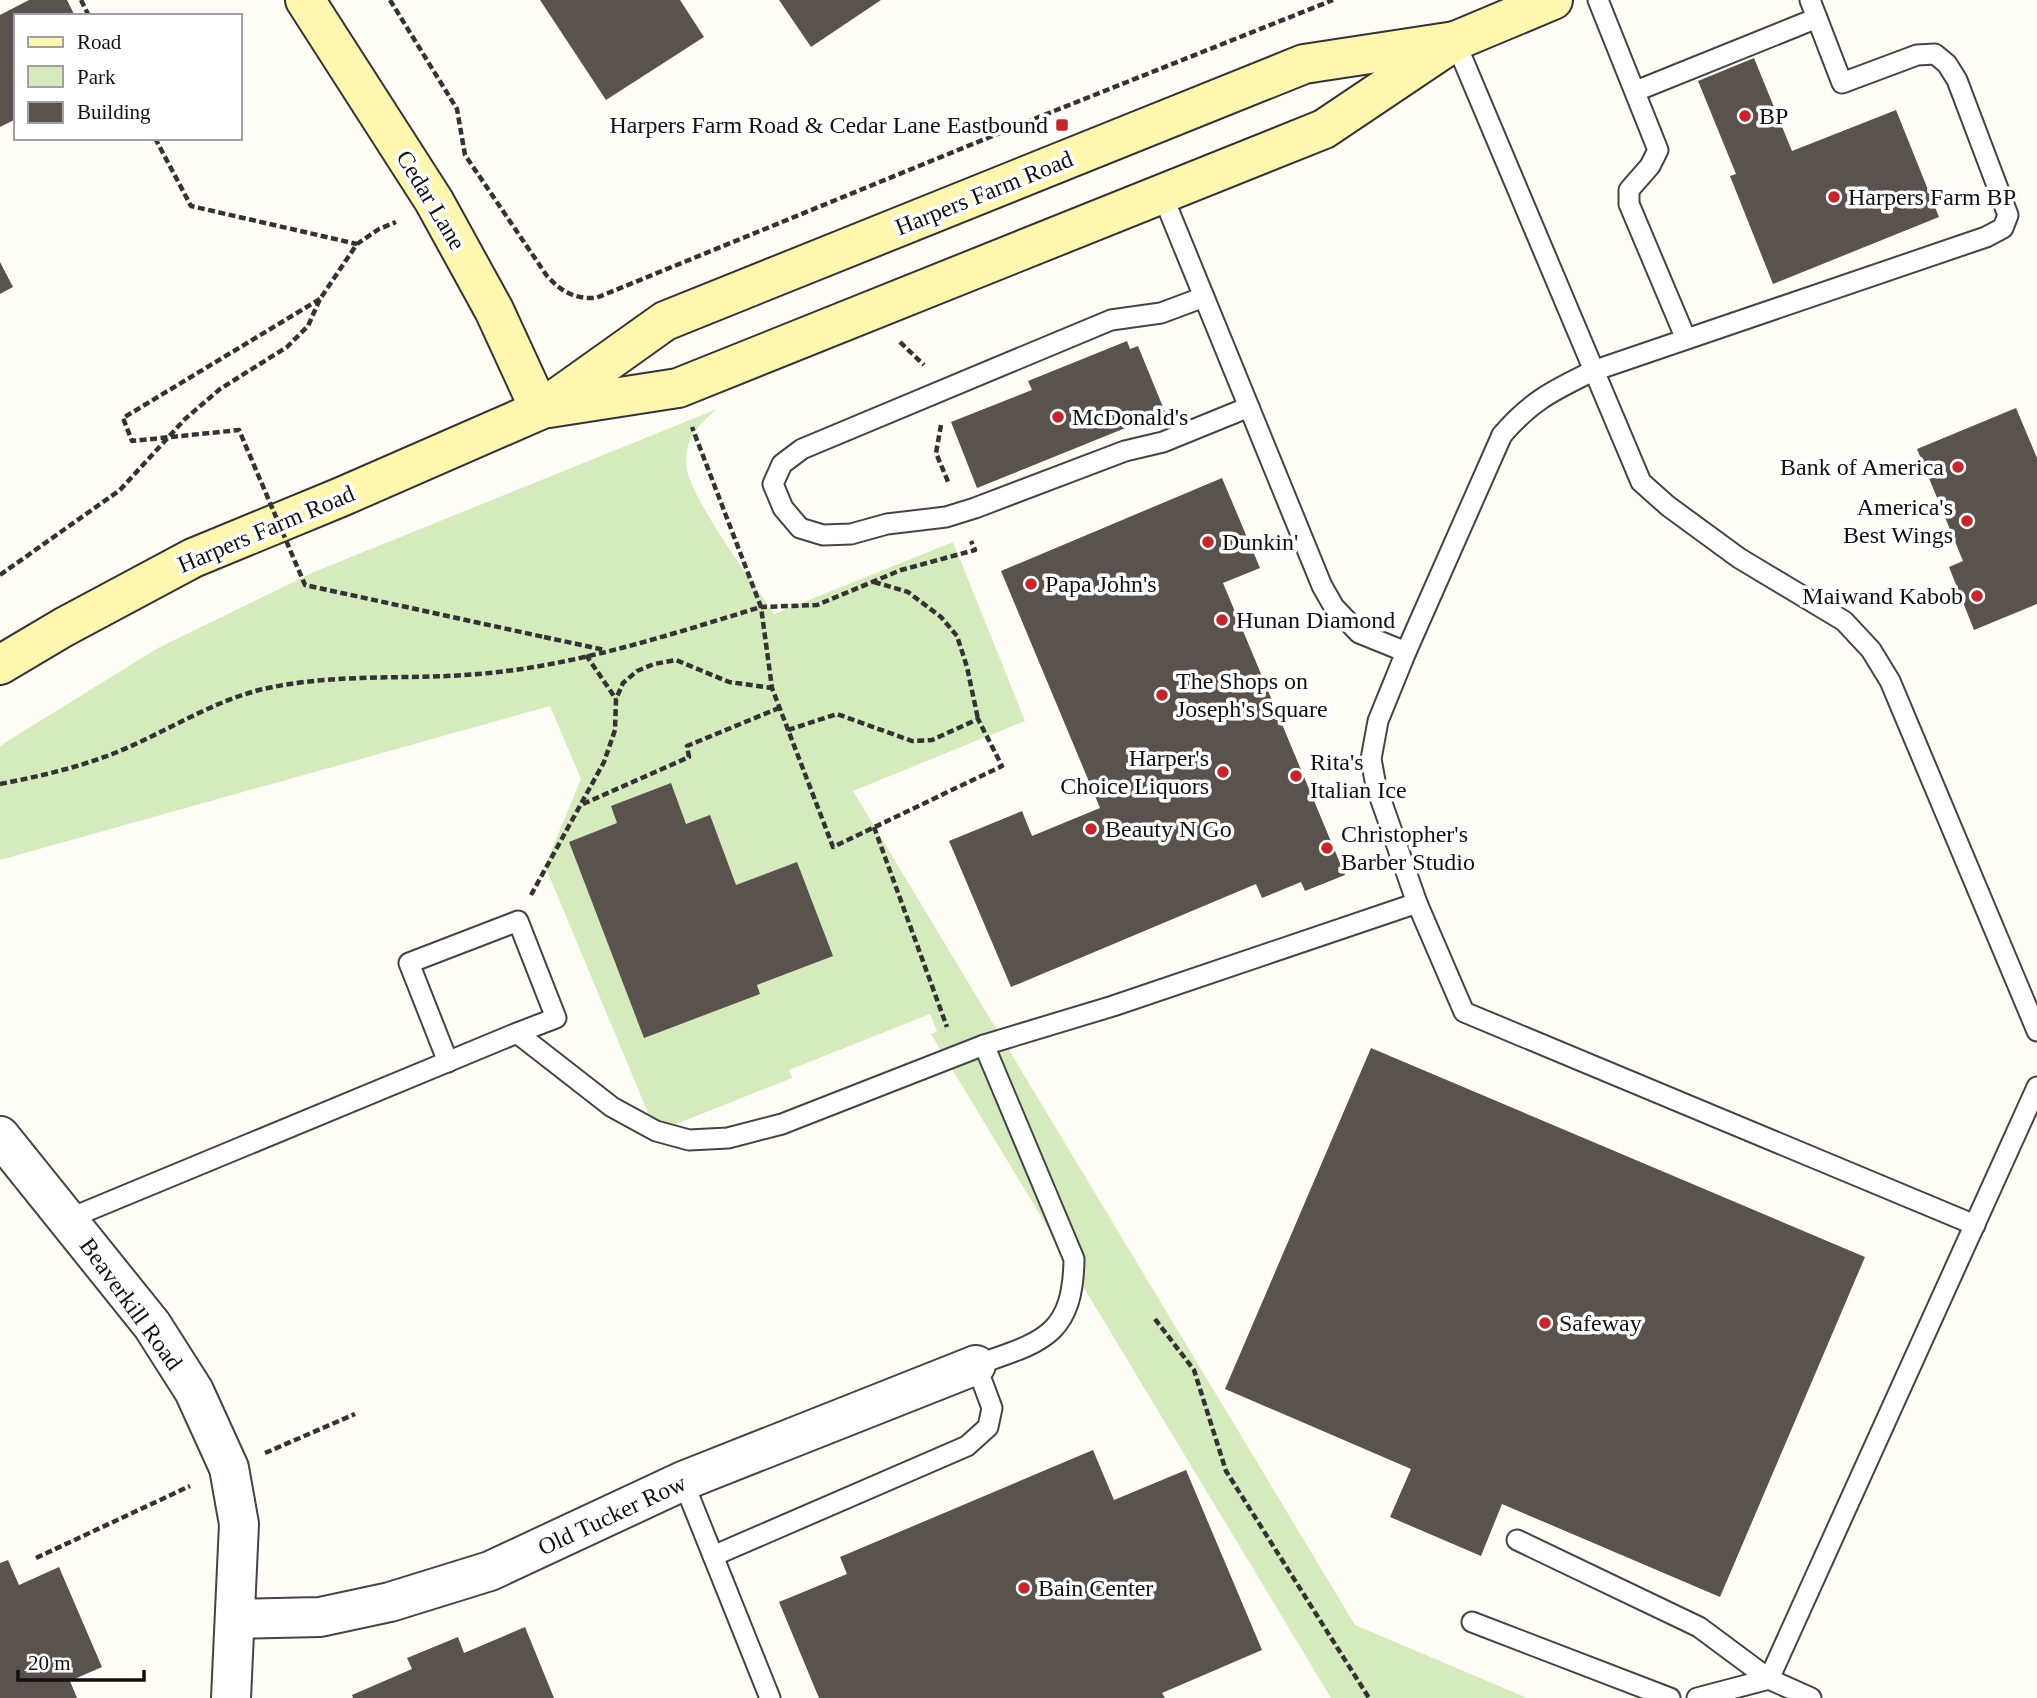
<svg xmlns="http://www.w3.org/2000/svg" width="2037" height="1698" viewBox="0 0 2037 1698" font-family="Georgia,serif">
	<rect width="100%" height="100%" fill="#fffdf5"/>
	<path fill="#d5ebbd" d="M717,409c-18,15 -32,30 -31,55 1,30 68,120 88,150l179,-72 72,179 -172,70 502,834 172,73h-196l-400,-664 6,-3 -7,-17 -141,56 3,8 -136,54 -111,-266 36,-87 -31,-73 -550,154v-113l6,-5 152,-94 156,-76z"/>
	<g fill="#5a524d">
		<path d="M29,0h38l8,16h-59v103l-16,8v-112z"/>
		<path d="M540,0h140l24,37 -98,63z"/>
		<path d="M779,0h102l-70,47z"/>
		<path d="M1754,58l38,93 104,-41 43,107 -166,67 -43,-108 6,-2 -38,-93z"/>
		<path d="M0,262l13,25 -13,7z"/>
		<path d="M1127,341l3,8 8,-3 27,66 -188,76 -26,-66 81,-32 -4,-9z"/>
		<path d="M2016,408l21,50v146l-63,26 -25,-63 14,-6 -46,-112z"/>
		<path d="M1222,478l38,90 -37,15 122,292 -40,16 -4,-9 -39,16 -6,-14 -245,103 -62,-146 73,-30 10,25 68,-28 -99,-237z"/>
		<path d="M671,783l15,41 24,-9 26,70 61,-23 36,94 -76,29 3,9 -116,44 -75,-196 48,-19 -6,-17z"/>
		<path d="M1371,1048l494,209 -145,340 -218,-93 -21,52 -91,-39 21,-48 -186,-80z"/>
		<path d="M1093,1450l21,50 72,-30 76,180 -100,43 3,5h-346l-40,-96 68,-28 -7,-17z"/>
		<path d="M8,1560l11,25 40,-18 43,100 -32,14 7,17h-77v-135z"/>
		<path d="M525,1627l29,71h-201l-1,-3 60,-26 -5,-11 51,-21 6,16z"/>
	</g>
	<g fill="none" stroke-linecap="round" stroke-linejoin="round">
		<g stroke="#444" stroke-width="23">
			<g id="service">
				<path d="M1598,0l60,150 -8,16 -21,24v14l57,135"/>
				<path d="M1455,41l186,441 27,24 71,52 105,63 27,29 19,31 147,350"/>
				<path d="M1636,91l181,-73"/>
				<path d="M1162,194l160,392 12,21 25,26 47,19"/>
				<path d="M1204,297l-43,16 -50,7 -309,129 -20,15 -9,20 10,24 17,20 23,7 28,-1 36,-10 59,-7 29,-9 150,-57 38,-9 86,-35"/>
				<path d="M1417,903l47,109 511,213"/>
				<path d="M448,1062l-39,-99 109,-42 38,97 -39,15"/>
				<path d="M68,1219l449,-186 95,74 44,24 33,9 39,-2 54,-14 202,-79 129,-39 304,-103 -41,-117 -5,-27 7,-38 28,-69 96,-217c29,-34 52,-45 91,-64l393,-134 17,-9 5,-13 -51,-135 -10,-16 -12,-10 -18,1 -75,28 -32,-83"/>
				<path d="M683,1481l87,217"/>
				<path d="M1517,1540l182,87 70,52 268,-592"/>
				<path d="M713,1556l254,-110 21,-19 4,-19 -16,-43c65,-23 97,-28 98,-106l-90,-214"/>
				<path d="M1472,1622l198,76"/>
				<path d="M1697,1698l72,-19 42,19"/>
			</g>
		</g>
		<g stroke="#444" stroke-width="42">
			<g id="minor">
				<path d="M0,1136l152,189 42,66 35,77 10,56 -8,174"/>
				<path d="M237,1619l83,-2 70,-15 100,-31 193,-90 293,-116"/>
			</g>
		</g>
		<g stroke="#333" stroke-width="42">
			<g id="secondary">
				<path d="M305,0l129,201 60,109 46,100"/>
				<path d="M549,408l129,-20 646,-259 131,-88 98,-41"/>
				<path d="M0,665l64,-38 129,-69 148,-61 199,-87 125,-89 639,-257 151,-23"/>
			</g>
		</g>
		<g stroke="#333" stroke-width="4.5" stroke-dasharray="7 3.5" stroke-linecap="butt">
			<path d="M81,0l8,16"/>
			<path d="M390,0l67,109 8,46 82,121c15,16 27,23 49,22l433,-177 304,-121"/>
			<path d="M155,138l36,68 166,38"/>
			<path d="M900,342l24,23"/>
			<path d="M941,425l-5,28 13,31"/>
			<path d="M0,575l120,-85 65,-71 35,-30 67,-42 21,-21 12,-27 37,-55 22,-15 17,-7"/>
			<path d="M874,582l34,10 33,25 16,19 10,31 11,52"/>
			<path d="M544,637l61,13"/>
			<path d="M586,655l30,44"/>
			<path d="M788,730l49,-16 75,27 20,-1 46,-21 24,47 -169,81 -61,-159 -11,-81 56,-2 84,-35 74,-20 -4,-9"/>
			<path d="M0,784c36,-7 72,-15 107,-28 54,-20 104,-56 161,-68 75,-16 146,-7 221,-15 92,-9 183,-39 272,-66l-69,-180"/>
			<path d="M583,804l106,-47 -2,-11 92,-38"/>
			<path d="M874,827l73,200"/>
			<path d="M531,895l73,-133 11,-32 1,-31 7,-16 14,-12 17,-7 22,-4 53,22 43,6"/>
			<path d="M1155,1319l39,51 32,101 143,227"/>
			<path d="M265,1453l90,-39"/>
			<path d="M36,1558l154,-72"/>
		</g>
		<use href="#service" stroke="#fff" stroke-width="19"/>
		<use href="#minor" stroke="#fff" stroke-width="38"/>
		<use href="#secondary" stroke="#fff6b0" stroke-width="38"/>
		<path stroke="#333" stroke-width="4.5" stroke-dasharray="7 3.5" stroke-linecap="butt" d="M320,299l-197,119 9,23 107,-11 66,155 239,52"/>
	</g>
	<g fill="#c4262e" stroke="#fff" stroke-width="2.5">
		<circle cx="1745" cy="116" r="7"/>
		<rect x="1055" y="118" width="14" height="14" rx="3.5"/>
		<circle cx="1834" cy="197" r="7"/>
		<circle cx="1058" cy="417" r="7"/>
		<circle cx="1958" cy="467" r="7"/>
		<circle cx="1967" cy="521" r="7"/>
		<circle cx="1208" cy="542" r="7"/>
		<circle cx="1031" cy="584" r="7"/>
		<circle cx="1977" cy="596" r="7"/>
		<circle cx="1222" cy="620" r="7"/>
		<circle cx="1162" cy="695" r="7"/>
		<circle cx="1223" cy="772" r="7"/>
		<circle cx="1296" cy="776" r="7"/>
		<circle cx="1091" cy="829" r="7"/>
		<circle cx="1327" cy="848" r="7"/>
		<circle cx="1545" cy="1323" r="7"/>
		<circle cx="1024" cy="1588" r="7"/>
	</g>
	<g text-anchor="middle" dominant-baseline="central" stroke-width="7" stroke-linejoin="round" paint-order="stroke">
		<g font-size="24" fill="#111" stroke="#fff" text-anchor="start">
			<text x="1759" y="116">BP</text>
			<text x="1048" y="125" text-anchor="end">Harpers Farm Road &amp; Cedar Lane Eastbound</text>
			<text x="1848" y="197">Harpers Farm BP</text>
			<text x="1072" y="417">McDonald's</text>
			<text x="1944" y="467" text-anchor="end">Bank of America</text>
			<text x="1953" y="507" text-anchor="end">America's<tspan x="1953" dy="28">Best Wings</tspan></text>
			<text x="1222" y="542">Dunkin'</text>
			<text x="1045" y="584">Papa John's</text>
			<text x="1963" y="596" text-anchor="end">Maiwand Kabob</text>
			<text x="1236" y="620">Hunan Diamond</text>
			<text x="1176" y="681">The Shops on<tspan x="1176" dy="28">Joseph's Square</tspan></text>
			<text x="1209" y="758" text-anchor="end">Harper's<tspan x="1209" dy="28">Choice Liquors</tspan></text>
			<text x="1310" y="762">Rita's<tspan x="1310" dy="28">Italian Ice</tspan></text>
			<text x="1105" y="829">Beauty N Go</text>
			<text x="1341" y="834">Christopher's<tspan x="1341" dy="28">Barber Studio</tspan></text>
			<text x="1559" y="1323">Safeway</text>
			<text x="1038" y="1588">Bain Center</text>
		</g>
		<g font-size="24" fill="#111" stroke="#fff">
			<text transform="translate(984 193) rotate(-22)">Harpers Farm Road</text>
			<text transform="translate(431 200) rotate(59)">Cedar Lane</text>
			<text transform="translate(266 529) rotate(-23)">Harpers Farm Road</text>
			<text transform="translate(131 1304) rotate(54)">Beaverkill Road</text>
			<text transform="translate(612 1515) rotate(-25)">Old Tucker Row</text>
		</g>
	</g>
	<rect x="14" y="14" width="228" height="126" fill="#ffffff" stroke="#a0a0a0" stroke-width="2"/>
	<rect x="28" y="37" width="35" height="10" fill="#fff6b0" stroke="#a0a0a0" stroke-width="2"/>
	<text x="77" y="49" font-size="21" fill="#111111">Road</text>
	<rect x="28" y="66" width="35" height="21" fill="#d5ebbd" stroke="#a0a0a0" stroke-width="2"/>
	<text x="77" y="84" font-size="21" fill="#111111">Park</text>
	<rect x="28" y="102" width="35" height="21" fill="#5a524d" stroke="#a0a0a0" stroke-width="2"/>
	<text x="77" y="119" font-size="21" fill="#111111">Building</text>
	<path d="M18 1670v10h126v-10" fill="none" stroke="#111111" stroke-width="3.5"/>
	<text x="28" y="1670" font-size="21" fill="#111111" stroke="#ffffff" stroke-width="5" paint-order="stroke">20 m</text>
</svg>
